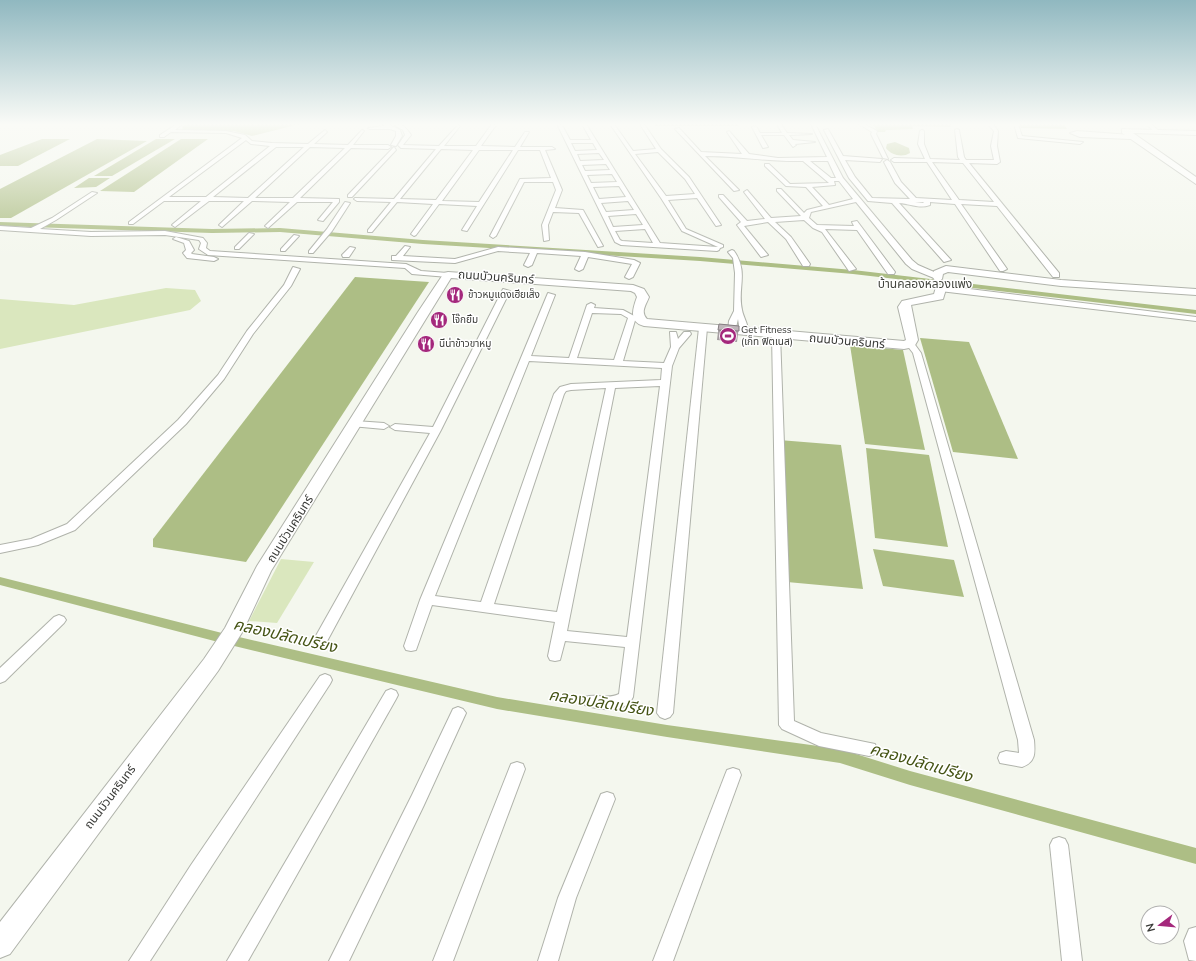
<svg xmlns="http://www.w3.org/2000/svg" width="1196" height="961" viewBox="0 0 1196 961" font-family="'Nunito Sans','Noto Sans Thai',sans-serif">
	<rect width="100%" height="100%" fill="#f4f7ee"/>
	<g fill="#dae7be">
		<path d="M166,288l29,2 6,11 -11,9 -190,39v-50l74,6z"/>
		<path d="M281,559l33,3 -37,61 -28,-2z"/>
	</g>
	<g fill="#adbe85">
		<path d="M186,124h114l-48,12 -18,-5 -52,-1 1,-4z"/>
		<path d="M654,124h83l3,2h-85z"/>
		<path d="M865,124h86l-1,3 -38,-1 1,3 -27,1 -1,2h-7l-4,-6z"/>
		<path d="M1019,124h45l3,5 -46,-1z"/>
		<path d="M42,139h28l-52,27h-18v-11z"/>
		<path d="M97,139l50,2 -136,77h-11v-29z"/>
		<path d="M156,139h19l-63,37h-18z"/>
		<path d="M181,139h27l-74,53 -34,-1z"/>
		<path d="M895,142l14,6 1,5c-8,5 -19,2 -24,-5l1,-4z"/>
		<path d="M89,178h21l-14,9 -22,1z"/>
		<path d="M355,277l74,5 -183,280 -93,-15v-8z"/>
		<path d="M920,338l49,4 49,117 -65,-7z"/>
		<path d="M850,345l53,5 22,100 -60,-6z"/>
		<path d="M779,440l62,5 22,144 -76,-7z"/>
		<path d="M866,448l63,7 19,92 -73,-9z"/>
		<path d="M873,549l81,11 10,37 -81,-11z"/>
	</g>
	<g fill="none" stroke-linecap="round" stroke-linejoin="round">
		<g fill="#adbe85" fill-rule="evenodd">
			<path d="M0,222l212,7 68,-1 143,12 277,17 153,13 343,40v4l-343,-40 -153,-13 -277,-17 -143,-12 -68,1 -212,-7z"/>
			<path d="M0,577l222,56 275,64 170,28 173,24 70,22 286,77v16l-286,-79 -70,-22 -173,-26 -170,-28 -275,-66 -222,-58z"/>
		</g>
		<g stroke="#b0b3ab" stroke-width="2">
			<g id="street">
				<path d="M177,124h5l-7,6 51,1 19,4 7,6 20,2 36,1 17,-14 2,2 -13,12 34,1 14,-15 2,1 -11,14h35l3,2 -3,2 -37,-1 -51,50 39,1v3l-16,19 -5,-1 15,-18h-36l-29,26 -3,-2 1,-1 24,-23 -38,-1 -30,26 -3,-2 1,-1 24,-23h-35l-34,26 -3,-2 1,-1 28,-23h-37l-31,23h-4v-2l113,-84 -16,-5 -55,-1 -7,5h-4v-2zM246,140l5,4 19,2 -64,51h-37zM276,147h28l-56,51 -35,-1zM310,147l35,1 -52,50h-38z"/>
				<path d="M382,124h6l12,6 2,6 -6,10 -5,-1 5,-9v-5l-6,-2h-20l-2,-1 16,-2z"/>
				<path d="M393,124c9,0 13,3 18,11l-8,10 36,1 19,-21 2,1 -16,20h32l16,-22 4,1 -15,21 34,1 10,-15h4l-9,15h32l3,2 -10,1 17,40 -7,18 28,2 20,36 -5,1 -19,-34 -26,-1 -5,13 1,15 -5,1 -2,-16 14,-35 -3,-8h-29l-28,54 -3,2 -3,-2 30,-57 31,-1 -11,-28h-22l-51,81 -5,-1 15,-24 -38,-2 -23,31 -2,1 -3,-2 22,-30 -36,-2 -25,30h-4v-2l23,-28 -34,-1 -3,-2 1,-1 39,1 42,-50 -35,-1 -3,-3 7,-10 -2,-5zM441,149l32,1 -37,50 -36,-1zM479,150h34l-34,52 -37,-1z"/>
				<path d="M582,124h4l74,119 58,4 -36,-16 -21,-33 -51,-74h4l19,27 23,-2 -16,-25h4l17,25 28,28 32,48 -5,1 -19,-28 -29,2 18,29 37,16v2l-3,1 -1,2 -2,1 -96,-6 -6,-3 -57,-116 4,-1 8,15h21zM571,143h22l4,7 -22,1zM658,152l27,27 10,15 -29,2 -31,-42zM599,153l5,7 -24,1 -3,-7zM606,164l4,6 -25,1 -3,-6zM612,174l5,8 -26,1 -4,-8zM619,186l7,11 -27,2 -6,-12zM628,201l6,9 -28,2 -5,-9zM636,214l7,11 -30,2 -5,-11zM645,229l8,14 -31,-2 -2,-1 -5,-9z"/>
				<path d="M777,124h4l6,9 25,1 -23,1 4,5 22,2 -20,2 1,1 -3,2 -9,-12h-23l7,12 -5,1 -11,-21 4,-1 4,7h22z"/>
				<path d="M811,124h4l28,54 69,82 6,5 23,10v7h-6l-1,-4 -22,-9 -6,-5 -50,-62 -45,10 -2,6 8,7 37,1 -2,-4 5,-1 38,51 -1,2h-6l-31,-44 -32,-1 31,40 -7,2 -27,-39 -9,-4 -9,-8 -29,2 16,15 19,27 -1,2h-6l-17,-27 -18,-17 -24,4 24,29 -7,2 -24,-32 4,-3 -22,-25v-2h4l24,26 18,-2 -21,-27 3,-2 24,28 30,-2 -24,-25v-2h4l23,24 3,-3 16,-4 -17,-19 -20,-1 -21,-20v-2h4l21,20 39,-1 -26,-22c-33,1 -65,-5 -98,-5l34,34 -5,1 -59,-62 4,-1 22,24 41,2 -15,-22 2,-1 20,23 29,4 49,-1zM810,161h18l8,17h-5zM834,181h5l14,18 -24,6 -17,-18 23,-2z"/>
				<path d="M859,124h5l13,7 -1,3 12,25 -5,-1 -12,-24 1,-2z"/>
				<path d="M988,124h5l5,7 -1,15 3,16 -3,2 -28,-1 90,110v4h-6l-56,-71 -36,-2 46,65 -4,2h-3l-45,-67 -25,-2v3c-11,4 -19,-1 -31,-2l52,57 -7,2 -52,-59 -24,-2 -19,-23 -25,-48 4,-1 15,27 39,3 -2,3 -35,-2 10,17 17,21 38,1 -15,-16 -11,-21 3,-2 3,2 11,20 15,16 36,2 -25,-38h-33l-3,-2 3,-2 31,1 -7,-15 2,-13 2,-1 2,1v13l6,15 30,1 -2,-3 -3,-27 2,-1 2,1 5,27 2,3h28l-3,-14 3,-15zM932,162l31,1 31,39 -35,-2zM915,202h8l1,1z"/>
				<path d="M1014,124h4l4,12 61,6 -3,2 -62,-6z"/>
				<path d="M1146,124h5l8,7 -4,1z"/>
				<path d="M1077,131l54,4 3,2 -3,2 -51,-2 -10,-4z"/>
				<path d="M394,147l2,3 -44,47h-4v-2z"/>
				<path d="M92,192l5,1 -41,27 -16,9 51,3 74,-1 38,7 4,5 -1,5 4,3 196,13 15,7 27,2 4,2 -4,2 -36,-3 -7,-6 -197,-13 -9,-6 2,-6 -2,-3 -34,-5 -74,1 -91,-6v-4l31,2 21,-10z"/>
				<path d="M345,202l5,1 -18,28 -19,22h-4v-2l18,-22z"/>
				<path d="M249,233l5,1 -15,15h-4v-2z"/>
				<path d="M294,235l5,1 -14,15h-4v-2z"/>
				<path d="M176,237l13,4 5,9 -3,3 1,1 22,3 4,2 -4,2 -27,-3 -4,-5 3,-3 -2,-7 -11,-4z"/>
				<path d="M405,246l5,1 -7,9 52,3 43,-12 87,5 49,8 6,3 -7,14 -4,2 -4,-2 7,-13 -44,-7 -5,12 -4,2 -4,-2 6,-13 -44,-3 -5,12 -4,2 -4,-2 6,-12 -32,-2 -43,12 -63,-3v-4h4z"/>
				<path d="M350,247l5,1 -6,9h-6l-1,-2z"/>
				<path d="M732,250l2,1c15,21 3,37 8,59 1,7 6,13 6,21l-4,3 -4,-3 -2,-12 -3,13h-6l-1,-2 1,-9 5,-10 1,-38 -2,-15 -5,-6z"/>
				<path d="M293,267l7,2 -9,17 -38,48 -29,45 -38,45 -111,106 -37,15 -38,8v-8l31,-6 36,-15 111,-104 40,-45 29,-44 37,-46z"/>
				<path d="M937,285l259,32v4l-256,-30 -4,-2z"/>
				<path d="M503,289l7,2 -69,139 -116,215 -5,1 -5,-1 -2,-4 117,-208 -35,-3 -5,-3 5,-3 38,3z"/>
				<path d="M548,293l7,2 -24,61 38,2 18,-53 4,-2 4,2 -1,3 29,2 13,7 -13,44 41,2 7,-16 -1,-15h6l2,7 6,-7h6l1,2 -12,14 -7,18 -39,331c-8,17 -33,13 -48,8l-2,-4 2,-4c12,-4 22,3 34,-3l6,-47 -60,-6 -5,19 -5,1 -5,-1 -2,-4 7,-34 -123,-17 -16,45 -5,1 -5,-1 -2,-4 16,-46zM592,313l29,1 7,4 -14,42 -37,-2zM529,361l133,7 -1,12 -90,4 -11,3 -6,7 -73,208 -46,-6zM660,386l-33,251 -60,-6 48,-243zM606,388l-49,224 -63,-8 70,-210 2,-3 5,-1z"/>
				<path d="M703,325l4,3 -34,385 -3,4 -5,2 -5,-2 -3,-4 42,-385z"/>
				<path d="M776,331l4,3 14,387 27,12 54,11 2,5 -2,5 -6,2 -50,-10 -37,-17 -3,-4 -7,-391z"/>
				<path d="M910,341l3,1 8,11 113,387c1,13 2,22 -12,27l-22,-4 -2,-5 2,-5 6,-2 13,2 -1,-13 -105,-387 -7,-9z"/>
				<path d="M355,421l29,2 5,3 -5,3 -33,-3 -1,-2z"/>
				<path d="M59,615l5,2 2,3 -2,3 -59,58 -5,2v-15l54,-51z"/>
				<path d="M325,674l5,2 2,4 -2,4 -180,277h-21l62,-96 129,-189z"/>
				<path d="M391,689l5,2 2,4 -2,4 -148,262h-21l159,-270z"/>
				<path d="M458,707l5,2 3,4 -42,92 -75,156h-20l83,-166 41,-86z"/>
				<path d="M517,762l6,2 2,5 -72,192h-20l76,-192 2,-5z"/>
				<path d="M733,768l6,2 2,5 -68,186h-20l72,-186 2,-5z"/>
				<path d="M607,792l6,2 2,5 -39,99 -18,63h-20l20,-63 43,-104z"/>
				<path d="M1059,837l6,2 3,6 14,116h-20l-12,-116 3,-6z"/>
				<path d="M1196,927v34l-7,-1 -5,-19 5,-12z"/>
			</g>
		</g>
		<g stroke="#b0b3ab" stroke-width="2">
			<g id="secondary">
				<path d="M1122,129l74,2v4l-63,-2 63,44v7l-74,-51z"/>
				<path d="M946,266l115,14 135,9v6l-135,-9 -113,-14 -5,2 -1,5h-8l-1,-2 1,-6z"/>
				<path d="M448,272l185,13 11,4 5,8c-3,8 -9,15 -2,22l257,22 2,-1 -8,-33 4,-6 32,-7 2,-7h8l2,2 -3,10 -32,6 7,35 -4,7 -10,2 -260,-23c-16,-4 -11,-18 -7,-29l-2,-4 -4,-2 -180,-13 -180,293 -28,60 -25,40 -208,283 -10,4v-36l204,-263 21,-31 32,-62 161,-254 26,-39z"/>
			</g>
		</g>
		<use href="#street" fill="#fff" fill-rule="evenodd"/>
		<use href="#secondary" fill="#fff" fill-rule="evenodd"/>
	</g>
	<path fill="#a49da0" d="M719,324l20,2 -2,16 -20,-2z"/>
	<path fill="#bfb6ba" stroke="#867f82" d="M719,324l20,2v5l-21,-1z"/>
	<linearGradient id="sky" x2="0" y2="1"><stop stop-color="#90b8c0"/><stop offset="0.48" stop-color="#fafbf7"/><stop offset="1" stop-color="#fafbf7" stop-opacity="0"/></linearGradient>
	<rect width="1196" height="259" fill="url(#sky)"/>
	<defs>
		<g id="restaurant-disc" transform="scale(0.9)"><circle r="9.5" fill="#a4287c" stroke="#fff"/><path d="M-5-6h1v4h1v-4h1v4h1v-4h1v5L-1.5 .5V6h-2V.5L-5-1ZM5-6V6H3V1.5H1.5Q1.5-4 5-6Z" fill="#fff"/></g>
		<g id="stadium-disc" transform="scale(0.9)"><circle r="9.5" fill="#a4287c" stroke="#fff"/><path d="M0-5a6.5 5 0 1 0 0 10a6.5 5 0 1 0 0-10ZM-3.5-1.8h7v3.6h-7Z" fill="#fff"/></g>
	</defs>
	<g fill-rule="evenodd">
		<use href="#restaurant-disc" x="455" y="295"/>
		<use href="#restaurant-disc" x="439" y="320"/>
		<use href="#stadium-disc" x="728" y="336"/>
		<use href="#restaurant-disc" x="426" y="344"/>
	</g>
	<g text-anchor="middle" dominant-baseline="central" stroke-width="3" stroke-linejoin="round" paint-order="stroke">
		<g font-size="10" fill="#393a37" stroke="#fff" text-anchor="start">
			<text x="468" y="295">ข้าวหมูแดงเฮียเส็ง</text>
			<text x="452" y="320">โจ๊กยิ้ม</text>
			<text x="741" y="330">Get Fitness<tspan x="741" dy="12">(เก็ท ฟิตเนส)</tspan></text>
			<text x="439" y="344">นีน่าข้าวขาหมู</text>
		</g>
		<g font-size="12" fill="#393a37" stroke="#fff">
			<text transform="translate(496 277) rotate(4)">ถนนบัวนครินทร์</text>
			<text transform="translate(847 341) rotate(5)">ถนนบัวนครินทร์</text>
			<text transform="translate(290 529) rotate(-58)">ถนนบัวนครินทร์</text>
			<text transform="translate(110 797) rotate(-53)">ถนนบัวนครินทร์</text>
		</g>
		<g font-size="12" fill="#43453e" stroke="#fff">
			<text x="925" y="284">บ้านคลองหลวงแพ่ง</text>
		</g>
		<g font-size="16" font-style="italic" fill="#455415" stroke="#fff">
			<text transform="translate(285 636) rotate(13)">คลองปลัดเปรียง</text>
			<text transform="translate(601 703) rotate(9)">คลองปลัดเปรียง</text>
			<text transform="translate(921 763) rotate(16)">คลองปลัดเปรียง</text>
		</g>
	</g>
	<g transform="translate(1160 925) rotate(254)"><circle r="19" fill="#ffffff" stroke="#b0b0af"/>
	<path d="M0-3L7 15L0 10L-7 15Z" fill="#a4287c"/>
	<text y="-6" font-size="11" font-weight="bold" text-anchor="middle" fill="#393a37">N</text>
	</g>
</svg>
